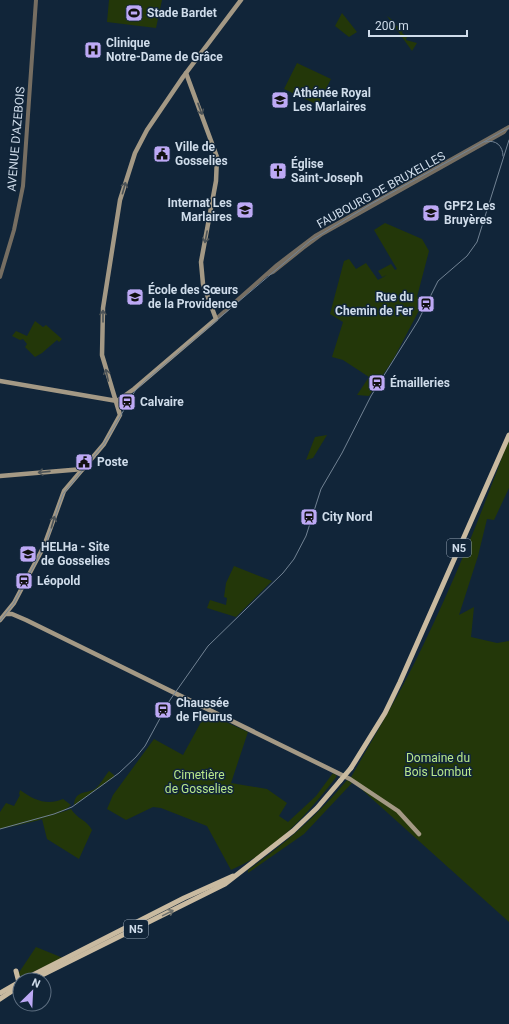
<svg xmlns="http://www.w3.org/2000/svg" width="509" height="1024" viewBox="0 0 509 1024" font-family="Roboto,sans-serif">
	<rect width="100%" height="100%" fill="#112539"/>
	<g fill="#233709">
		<path d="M109,0h53l-6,28 -49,-6z"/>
		<path d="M342,13l15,19 -8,5 -14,-11z"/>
		<path d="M387,16l8,6v3l9,4 -2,4 5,4 -1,3 11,3 -5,8z"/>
		<path d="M297,63l34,16 -13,26 -34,-16z"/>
		<path d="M385,223l37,16 7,12 -12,46 7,4 -30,57 -25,38 -12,-1 12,-18 -26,-17 -11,-3 11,-35 -13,-8 14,-53 5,-2 7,10 10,-6 12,17 9,-5 -5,2 -4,-6 13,-7 4,6 2,-1 -23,-39z"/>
		<path d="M35,321l8,6 3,-2 16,14 -3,3 -2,-2 -15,13 -7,4 -10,-10 2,-3 -4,-5 -3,1 -8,-4 4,-5 11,5z"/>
		<path d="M327,435l-14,23 -7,2 9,-23z"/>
		<path d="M509,438v50l-15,32 -7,-1 -9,37 -19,59 15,-8 -3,30 26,6 12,-2v281l-159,-143c22,-39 45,-77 65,-117 36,-73 67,-148 94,-224z"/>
		<path d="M234,566l38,15 -36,36 -29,-9 3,-8 16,5 1,-7 -3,-1 2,-14z"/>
		<path d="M206,713l42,19 -17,51 36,6 20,14 -8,13 9,6 28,-26 17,-23 4,3c-23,30 -49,60 -81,81 -8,5 -17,9 -25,13l-24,-44 -46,-18 -8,-1 -27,13 -19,-11 6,-14 41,-56 29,16z"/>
		<path d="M109,771l5,4v2l-40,28c1,-15 12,-11 21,-16 5,-4 10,-13 14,-18z"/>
		<path d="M347,780l5,3 -48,51 -56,39v-3c39,-28 68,-53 99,-90z"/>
		<path d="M20,790c14,10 27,16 43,9l8,6c-12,13 -53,20 -71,24v-17l6,-9 8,3 6,-11 -1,-1z"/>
		<path d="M71,809c6,10 16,11 21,21l-13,29 -32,-20 -5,-20z"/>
		<path d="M36,947l27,11 -41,19 -4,-3z"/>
	</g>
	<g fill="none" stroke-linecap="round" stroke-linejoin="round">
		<g stroke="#766e62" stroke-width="4">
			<path d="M268,274l5,-2 30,-24 19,-14 182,-102 2,-3"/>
			<path d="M0,277l14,-47 9,-44 13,-186"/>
			<path d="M216,319l61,-54 38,-29 194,-109"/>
		</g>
		<g stroke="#a49985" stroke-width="4.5">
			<path d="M0,381l117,20 17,-12 82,-70 -13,-35 -2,-22 15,-81 1,-24 -31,-84"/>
			<path d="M0,476l83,-7"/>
			<path d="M6,614h6l14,6 324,159 48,32 21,23"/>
			<path d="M0,620l14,-17 30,-57 20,-55 40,-47 16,-29 -18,-60 1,-47 17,-108 15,-47 12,-23 36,-53 58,-77"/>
		</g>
		<g stroke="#c9baa0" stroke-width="5">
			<path d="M351,768l34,-55 15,-31 109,-247"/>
			<path d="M19,979l4,1 161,-82 49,-22"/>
			<path d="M32,980l193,-96 68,-53 24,-23 23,-27"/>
			<path d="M10,992l9,-9 -3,-12"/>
			<path d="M0,993l16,-9"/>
			<path d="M0,999l12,-8"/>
		</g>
		<g stroke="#728394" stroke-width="1">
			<path d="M485,142c11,-3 18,4 18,14"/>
			<path d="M0,621l14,-18 32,-60 17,-49 41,-50 31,-53 10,-10 165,-140 61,-37 138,-76"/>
			<path d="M0,829l54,-15 18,-7 47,-34 17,-16 9,-11 25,-46 38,-54 75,-73 11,-14 12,-23 15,-47 21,-36 29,-57 47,-75 20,-40 29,-25 10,-14 32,-102"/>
		</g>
		<path stroke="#c9baa0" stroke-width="5" d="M340,781l11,-13"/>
	</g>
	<defs><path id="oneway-shaft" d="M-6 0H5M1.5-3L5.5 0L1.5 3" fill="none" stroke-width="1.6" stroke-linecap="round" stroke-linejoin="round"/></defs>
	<g stroke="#4c5357">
		<use href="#oneway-shaft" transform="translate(200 109) rotate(70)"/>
		<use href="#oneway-shaft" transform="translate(124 188) rotate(-74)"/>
		<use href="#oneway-shaft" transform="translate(206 237) rotate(101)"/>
		<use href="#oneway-shaft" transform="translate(103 316) rotate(-90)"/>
		<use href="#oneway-shaft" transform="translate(107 375) rotate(-103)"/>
		<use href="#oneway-shaft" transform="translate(44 472) rotate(174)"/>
		<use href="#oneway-shaft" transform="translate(53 522) rotate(-74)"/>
	</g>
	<use stroke="#6d706c" href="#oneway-shaft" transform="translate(168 913) rotate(-26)"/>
	<defs>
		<g id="stadium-square" transform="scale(0.9)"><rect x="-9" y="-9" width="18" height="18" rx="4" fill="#bda9f5" stroke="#112539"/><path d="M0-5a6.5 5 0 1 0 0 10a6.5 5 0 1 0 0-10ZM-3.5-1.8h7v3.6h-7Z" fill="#111"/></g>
		<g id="hospital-square" transform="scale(0.9)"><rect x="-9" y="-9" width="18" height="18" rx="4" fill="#bda9f5" stroke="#112539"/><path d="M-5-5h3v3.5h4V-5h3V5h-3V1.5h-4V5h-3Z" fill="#111"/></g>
		<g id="school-square" transform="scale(0.9)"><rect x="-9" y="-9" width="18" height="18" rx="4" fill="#bda9f5" stroke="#112539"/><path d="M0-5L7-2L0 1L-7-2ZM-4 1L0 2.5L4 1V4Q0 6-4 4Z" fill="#111"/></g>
		<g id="civic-square" transform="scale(0.9)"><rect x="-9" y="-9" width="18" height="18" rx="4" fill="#bda9f5" stroke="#112539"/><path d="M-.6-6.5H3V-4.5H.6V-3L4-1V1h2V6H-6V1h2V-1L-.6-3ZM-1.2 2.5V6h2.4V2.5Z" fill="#111"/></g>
		<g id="church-square" transform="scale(0.9)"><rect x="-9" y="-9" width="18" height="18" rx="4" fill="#bda9f5" stroke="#112539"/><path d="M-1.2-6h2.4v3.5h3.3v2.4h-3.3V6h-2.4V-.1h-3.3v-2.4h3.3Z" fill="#111"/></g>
		<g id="station-square" transform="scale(0.9)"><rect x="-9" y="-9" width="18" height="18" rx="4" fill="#bda9f5" stroke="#112539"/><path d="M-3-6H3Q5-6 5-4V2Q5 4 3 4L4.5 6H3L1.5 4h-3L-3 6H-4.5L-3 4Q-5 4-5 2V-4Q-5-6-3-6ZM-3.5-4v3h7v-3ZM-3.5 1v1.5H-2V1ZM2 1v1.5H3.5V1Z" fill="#111"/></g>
		<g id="university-square" transform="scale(0.9)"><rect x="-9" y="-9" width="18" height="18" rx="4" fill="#bda9f5" stroke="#112539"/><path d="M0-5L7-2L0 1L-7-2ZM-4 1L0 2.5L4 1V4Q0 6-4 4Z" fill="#111"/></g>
	</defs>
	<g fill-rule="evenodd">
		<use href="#stadium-square" x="134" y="13"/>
		<use href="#hospital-square" x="93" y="50"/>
		<use href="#school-square" x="280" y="100"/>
		<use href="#civic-square" x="162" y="154"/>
		<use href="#church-square" x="278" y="171"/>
		<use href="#school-square" x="245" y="210"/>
		<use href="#school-square" x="431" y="213"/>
		<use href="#school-square" x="135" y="297"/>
		<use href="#station-square" x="426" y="304"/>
		<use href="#station-square" x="377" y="383"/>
		<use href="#station-square" x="127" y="402"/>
		<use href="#civic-square" x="84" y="462"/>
		<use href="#station-square" x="309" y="517"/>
		<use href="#university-square" x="28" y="554"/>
		<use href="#station-square" x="24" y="581"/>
		<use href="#station-square" x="163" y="710"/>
	</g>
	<g text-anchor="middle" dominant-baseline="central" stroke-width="3" stroke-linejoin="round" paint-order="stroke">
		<g fill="#112539" stroke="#96a5b5" stroke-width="1">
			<rect x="447" y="539" width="24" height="18" rx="3"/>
			<rect x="124" y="920" width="24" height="18" rx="3"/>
		</g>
		<g font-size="11" font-weight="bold" fill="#cfdcea">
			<text x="459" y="548">N5</text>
			<text x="136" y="929">N5</text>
		</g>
		<g font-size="12" font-weight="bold" fill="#cfdcea" stroke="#112539" text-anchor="start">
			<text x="147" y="13">Stade Bardet</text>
			<text x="106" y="43">Clinique<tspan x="106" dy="14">Notre-Dame de Grâce</tspan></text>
			<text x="293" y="93">Athénée Royal<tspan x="293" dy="14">Les Marlaires</tspan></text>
			<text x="175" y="147">Ville de<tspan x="175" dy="14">Gosselies</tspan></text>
			<text x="291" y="164">Église<tspan x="291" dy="14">Saint-Joseph</tspan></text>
			<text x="232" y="203" text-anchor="end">Internat Les<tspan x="232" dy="14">Marlaires</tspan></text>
			<text x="444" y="206">GPF2 Les<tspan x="444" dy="14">Bruyères</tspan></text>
			<text x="148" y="290">École des Sœurs<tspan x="148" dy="14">de la Providence</tspan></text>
			<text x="413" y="297" text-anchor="end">Rue du<tspan x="413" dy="14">Chemin de Fer</tspan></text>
			<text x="390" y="383">Émailleries</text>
			<text x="140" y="402">Calvaire</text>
			<text x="97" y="462">Poste</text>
			<text x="322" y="517">City Nord</text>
			<text x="41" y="547">HELHa - Site<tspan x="41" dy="14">de Gosselies</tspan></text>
			<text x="37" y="581">Léopold</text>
			<text x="176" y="703">Chaussée<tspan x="176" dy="14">de Fleurus</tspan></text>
		</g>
		<g font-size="12" fill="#cfdcea" stroke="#112539">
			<text transform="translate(16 139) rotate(-85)">AVENUE D'AZEBOIS</text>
			<text transform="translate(381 190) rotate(-29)">FAUBOURG DE BRUXELLES</text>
		</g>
		<g font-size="12" fill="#b8e789" stroke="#112539">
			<text x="438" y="758">Domaine du<tspan x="438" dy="14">Bois Lombut</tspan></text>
			<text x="199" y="775">Cimetière<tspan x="199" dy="14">de Gosselies</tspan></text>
		</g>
	</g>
	<g transform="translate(32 992) rotate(24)"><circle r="19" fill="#112539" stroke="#5d6e80"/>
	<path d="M0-3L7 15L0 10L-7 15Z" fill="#bda9f5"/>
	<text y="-6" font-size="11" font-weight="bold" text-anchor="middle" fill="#cfdcea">N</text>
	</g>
	<path d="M369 30v6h98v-6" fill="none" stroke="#cfdcea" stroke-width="2"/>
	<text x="375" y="30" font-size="12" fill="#cfdcea" stroke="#112539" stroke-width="3" paint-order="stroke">200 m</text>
</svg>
